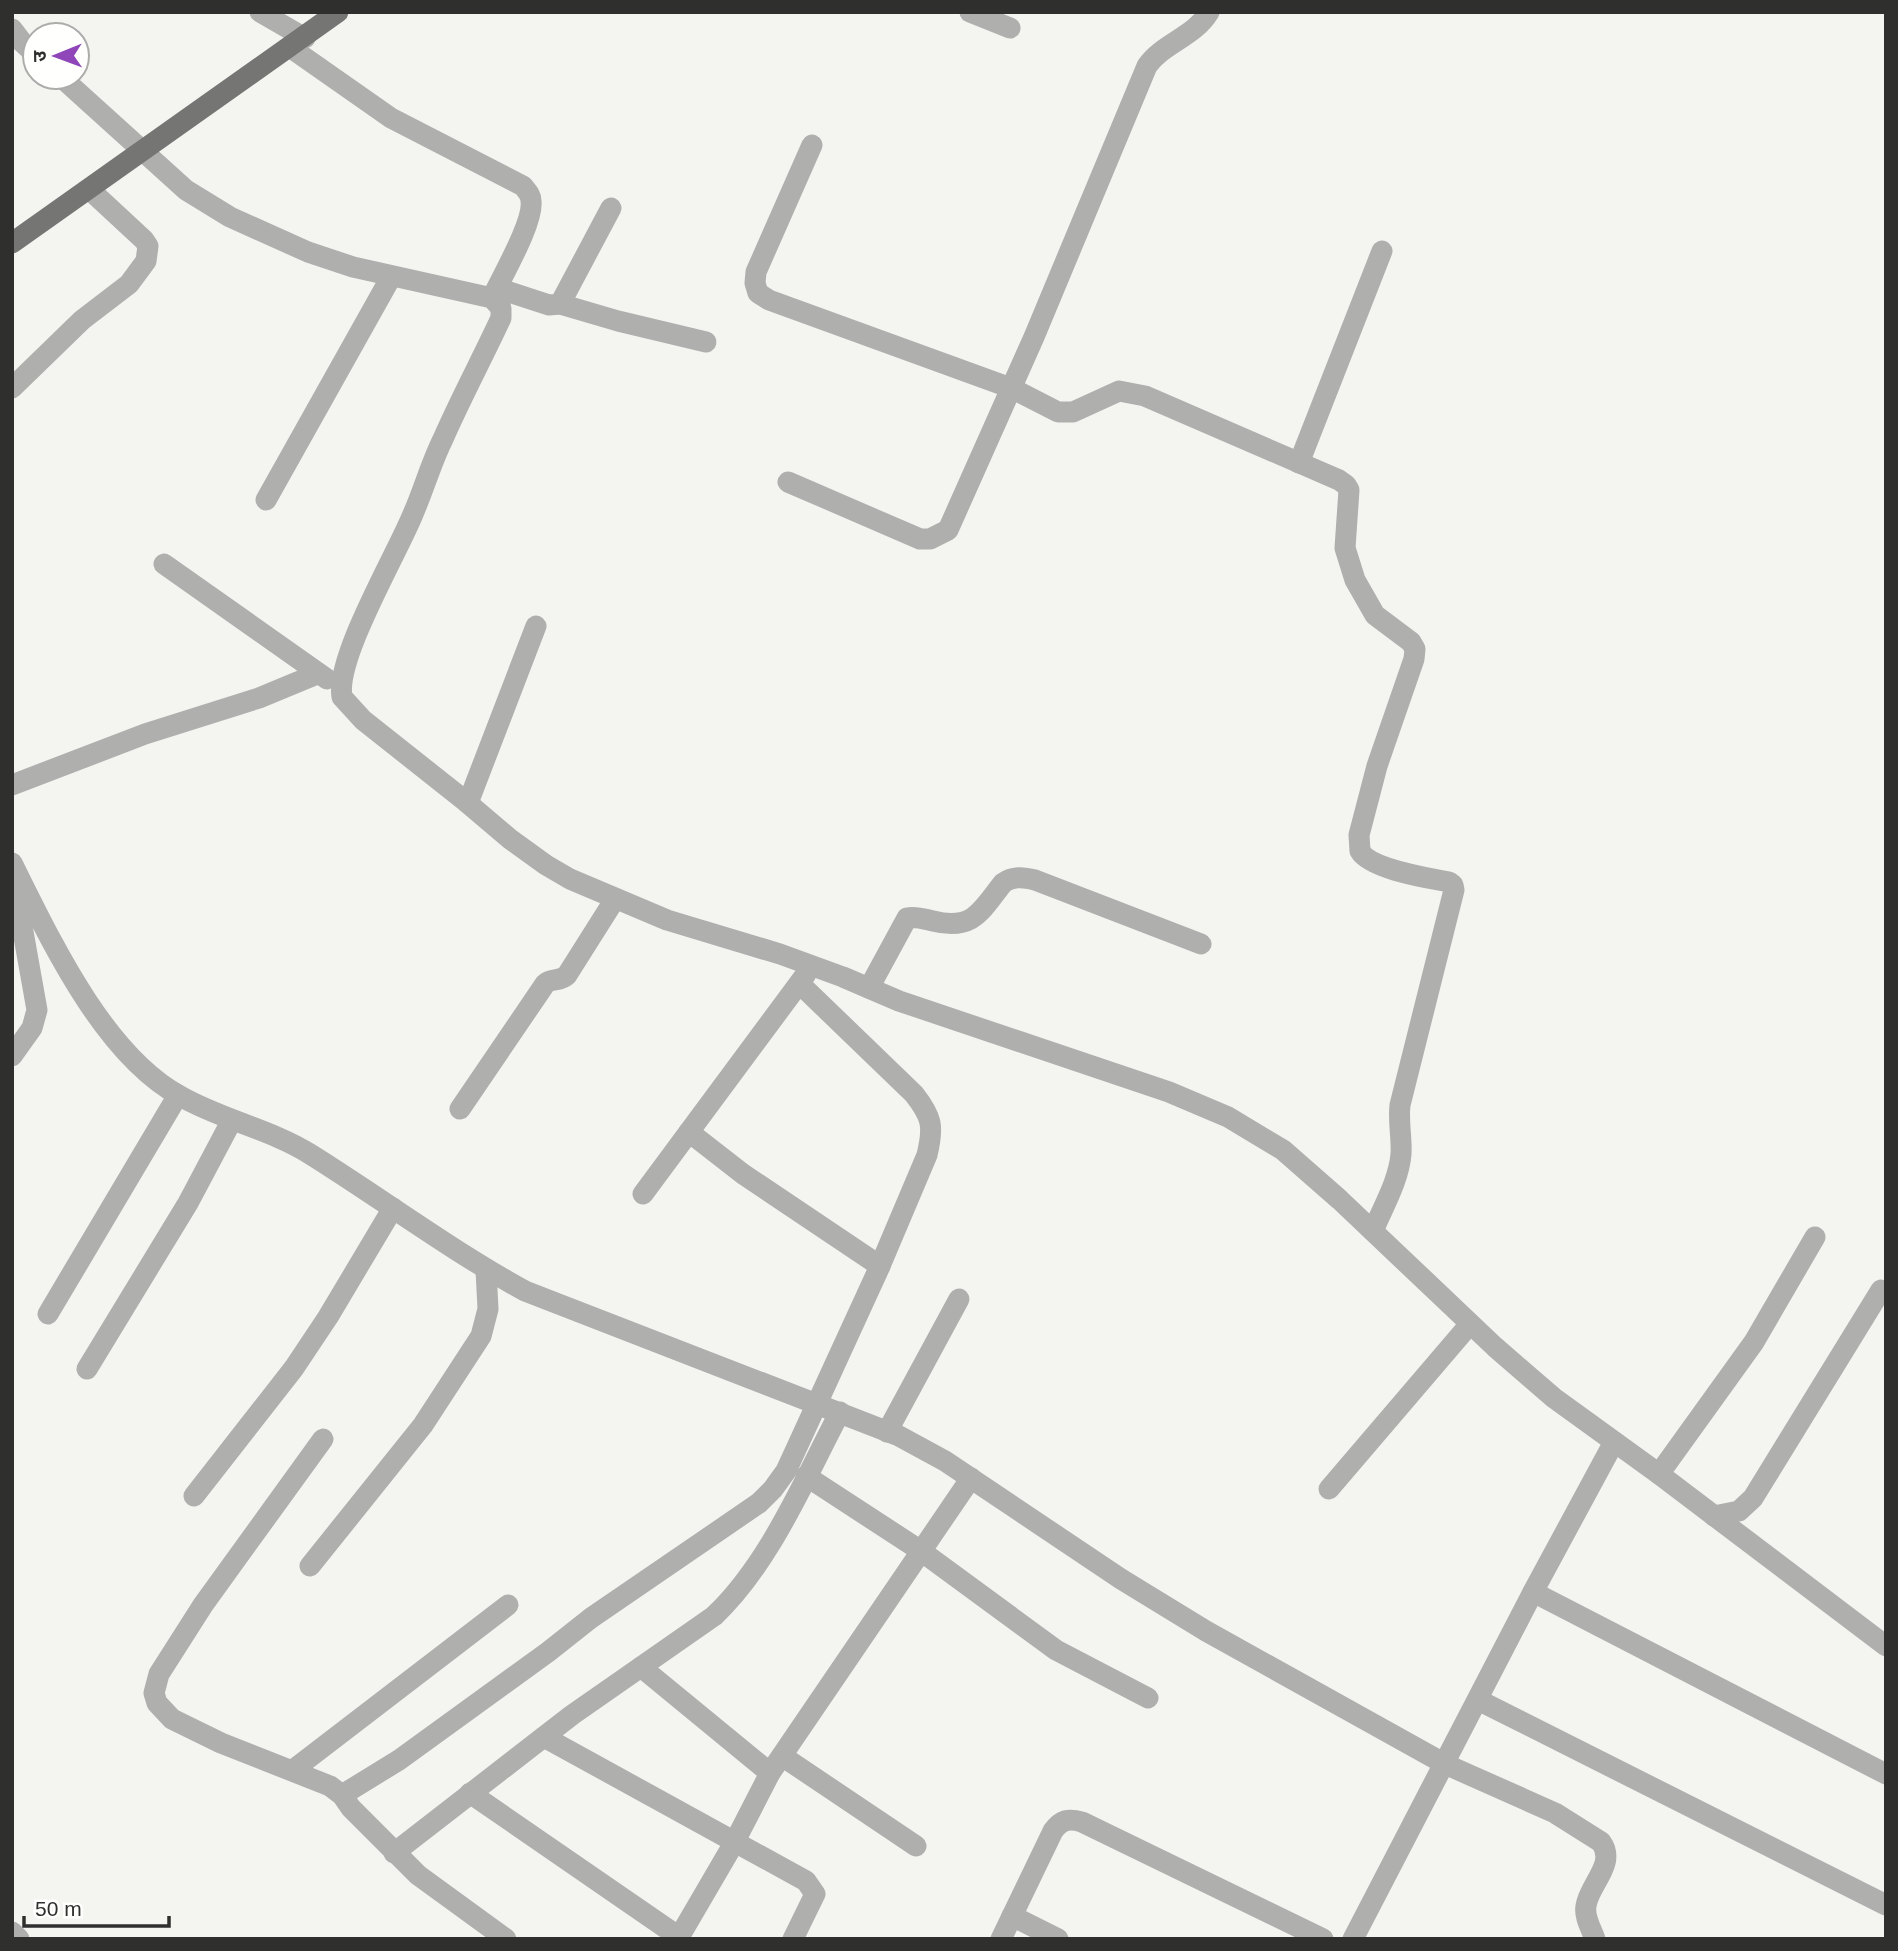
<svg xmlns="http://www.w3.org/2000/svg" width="1898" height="1951" viewBox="0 0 1898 1951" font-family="Arial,'Noto Sans Devanagari',sans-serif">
	<rect width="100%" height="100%" fill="#f4f4f1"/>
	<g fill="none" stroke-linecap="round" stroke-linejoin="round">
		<g stroke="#afafae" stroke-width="21">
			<path d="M260,12l45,26"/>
			<path d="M970,12l40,16"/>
			<path d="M12,29l10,13 13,12"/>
			<path d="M291,48l100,70 132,68c4,5 8,9 8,15 3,21 -29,75 -39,97"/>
			<path d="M61,77l125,113 44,27 78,35 45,15 139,31 9,10v10c-19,41 -40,80 -58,121 -12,24 -19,50 -30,75 -16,40 -78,144 -71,183l21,23 101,80 46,39 36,26 24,14 97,41 113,34 63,23 56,24 270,91 59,25 55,33 57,50 155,147 59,51 105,76 227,172"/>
			<path d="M812,145l-56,127 -1,11 3,10 11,7 242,88 47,24h15l46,-21 26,5 194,84 7,5 3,5 -4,58 10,32 20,35 36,27 4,7 -1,10 -37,107 -18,69 1,16c10,18 68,27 89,31l4,3 1,5 -54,215c-2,17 2,33 1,49 -2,26 -18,53 -28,77"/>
			<path d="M497,288l52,17 11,-1 51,-96"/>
			<path d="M560,304l58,17 88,21"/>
			<path d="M12,388l70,-68 47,-36 17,-23 2,-15 -4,-6 -55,-51"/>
			<path d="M1299,463l83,-212"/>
			<path d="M788,482l132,57h10l18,-9 86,-193 113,-271c16,-23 47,-29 62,-54"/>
			<path d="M266,500l125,-223"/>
			<path d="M164,564l163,115"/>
			<path d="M12,785l133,-51 114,-36 58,-24"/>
			<path d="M468,803l68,-177"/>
			<path d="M12,863c38,76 91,191 168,233 42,24 90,33 130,58 72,45 140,96 215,137l374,145 46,25 176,118 85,52 239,133 110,49 46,29c16,22 -12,42 -15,64 -2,11 5,22 9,33"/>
			<path d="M869,988l38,-70c9,-2 17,1 26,3 40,10 48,-10 70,-38 10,-7 20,-6 32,-3l166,64"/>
			<path d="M12,1056l20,-28 5,-18 -23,-129"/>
			<path d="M460,1109l85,-125c6,-6 15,-2 22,-9l48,-76"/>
			<path d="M689,1132l54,42 137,92"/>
			<path d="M643,1194l163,-220"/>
			<path d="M48,1314l130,-219"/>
			<path d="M87,1369l101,-166 44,-83"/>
			<path d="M887,1432l72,-133"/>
			<path d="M323,1439l-120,166 -44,69 -5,19 3,10 15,16 49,24 109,43 12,9 9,13 67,67 88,64"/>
			<path d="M1659,1474l95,-132 61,-105"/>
			<path d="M806,1476l115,75 135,99 92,48"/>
			<path d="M1329,1489l141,-165"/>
			<path d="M194,1496l100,-128 34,-51 65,-109"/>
			<path d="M1714,1516l25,-5 14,-13 128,-208"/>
			<path d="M310,1566l113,-141 58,-89 7,-27 -2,-39"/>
			<path d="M1533,1592l353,182"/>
			<path d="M641,1667l129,106"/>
			<path d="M1478,1700l408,205"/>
			<path d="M544,1737l262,144 9,13 -22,45"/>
			<path d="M782,1756l134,90"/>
			<path d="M293,1770l215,-165"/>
			<path d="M470,1793l209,144"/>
			<path d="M342,1795l57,-35 149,-108 43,-34 168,-115 14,-14 13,-18 94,-205 47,-111c7,-29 5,-38 -13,-61l-114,-110"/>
			<path d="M394,1853l178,-138 142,-99c56,-53 90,-136 126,-204"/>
			<path d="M1012,1916l46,23"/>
			<path d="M12,1932l7,7"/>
			<path d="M678,1939l56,-96 36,-70 201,-295"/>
			<path d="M1001,1939l52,-108c8,-11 15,-13 29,-9l241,117"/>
			<path d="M1353,1939l180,-347 81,-150"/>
		</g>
		<path stroke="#757673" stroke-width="21" d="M12,243l326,-231"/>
	</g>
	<rect width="1898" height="1951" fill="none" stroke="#2f2f2e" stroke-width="28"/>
	<g transform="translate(56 56) rotate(269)"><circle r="33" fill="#fffffe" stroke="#acacab" stroke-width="2"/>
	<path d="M0-5L12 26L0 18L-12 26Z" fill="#8e46b8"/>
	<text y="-10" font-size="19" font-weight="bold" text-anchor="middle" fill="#2f2f2e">उ</text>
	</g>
	<path d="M24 1916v10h145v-10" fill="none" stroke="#2f2f2e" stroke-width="3.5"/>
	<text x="35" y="1916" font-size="21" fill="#2f2f2e" stroke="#fffffe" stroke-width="5" paint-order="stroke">50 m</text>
</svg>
